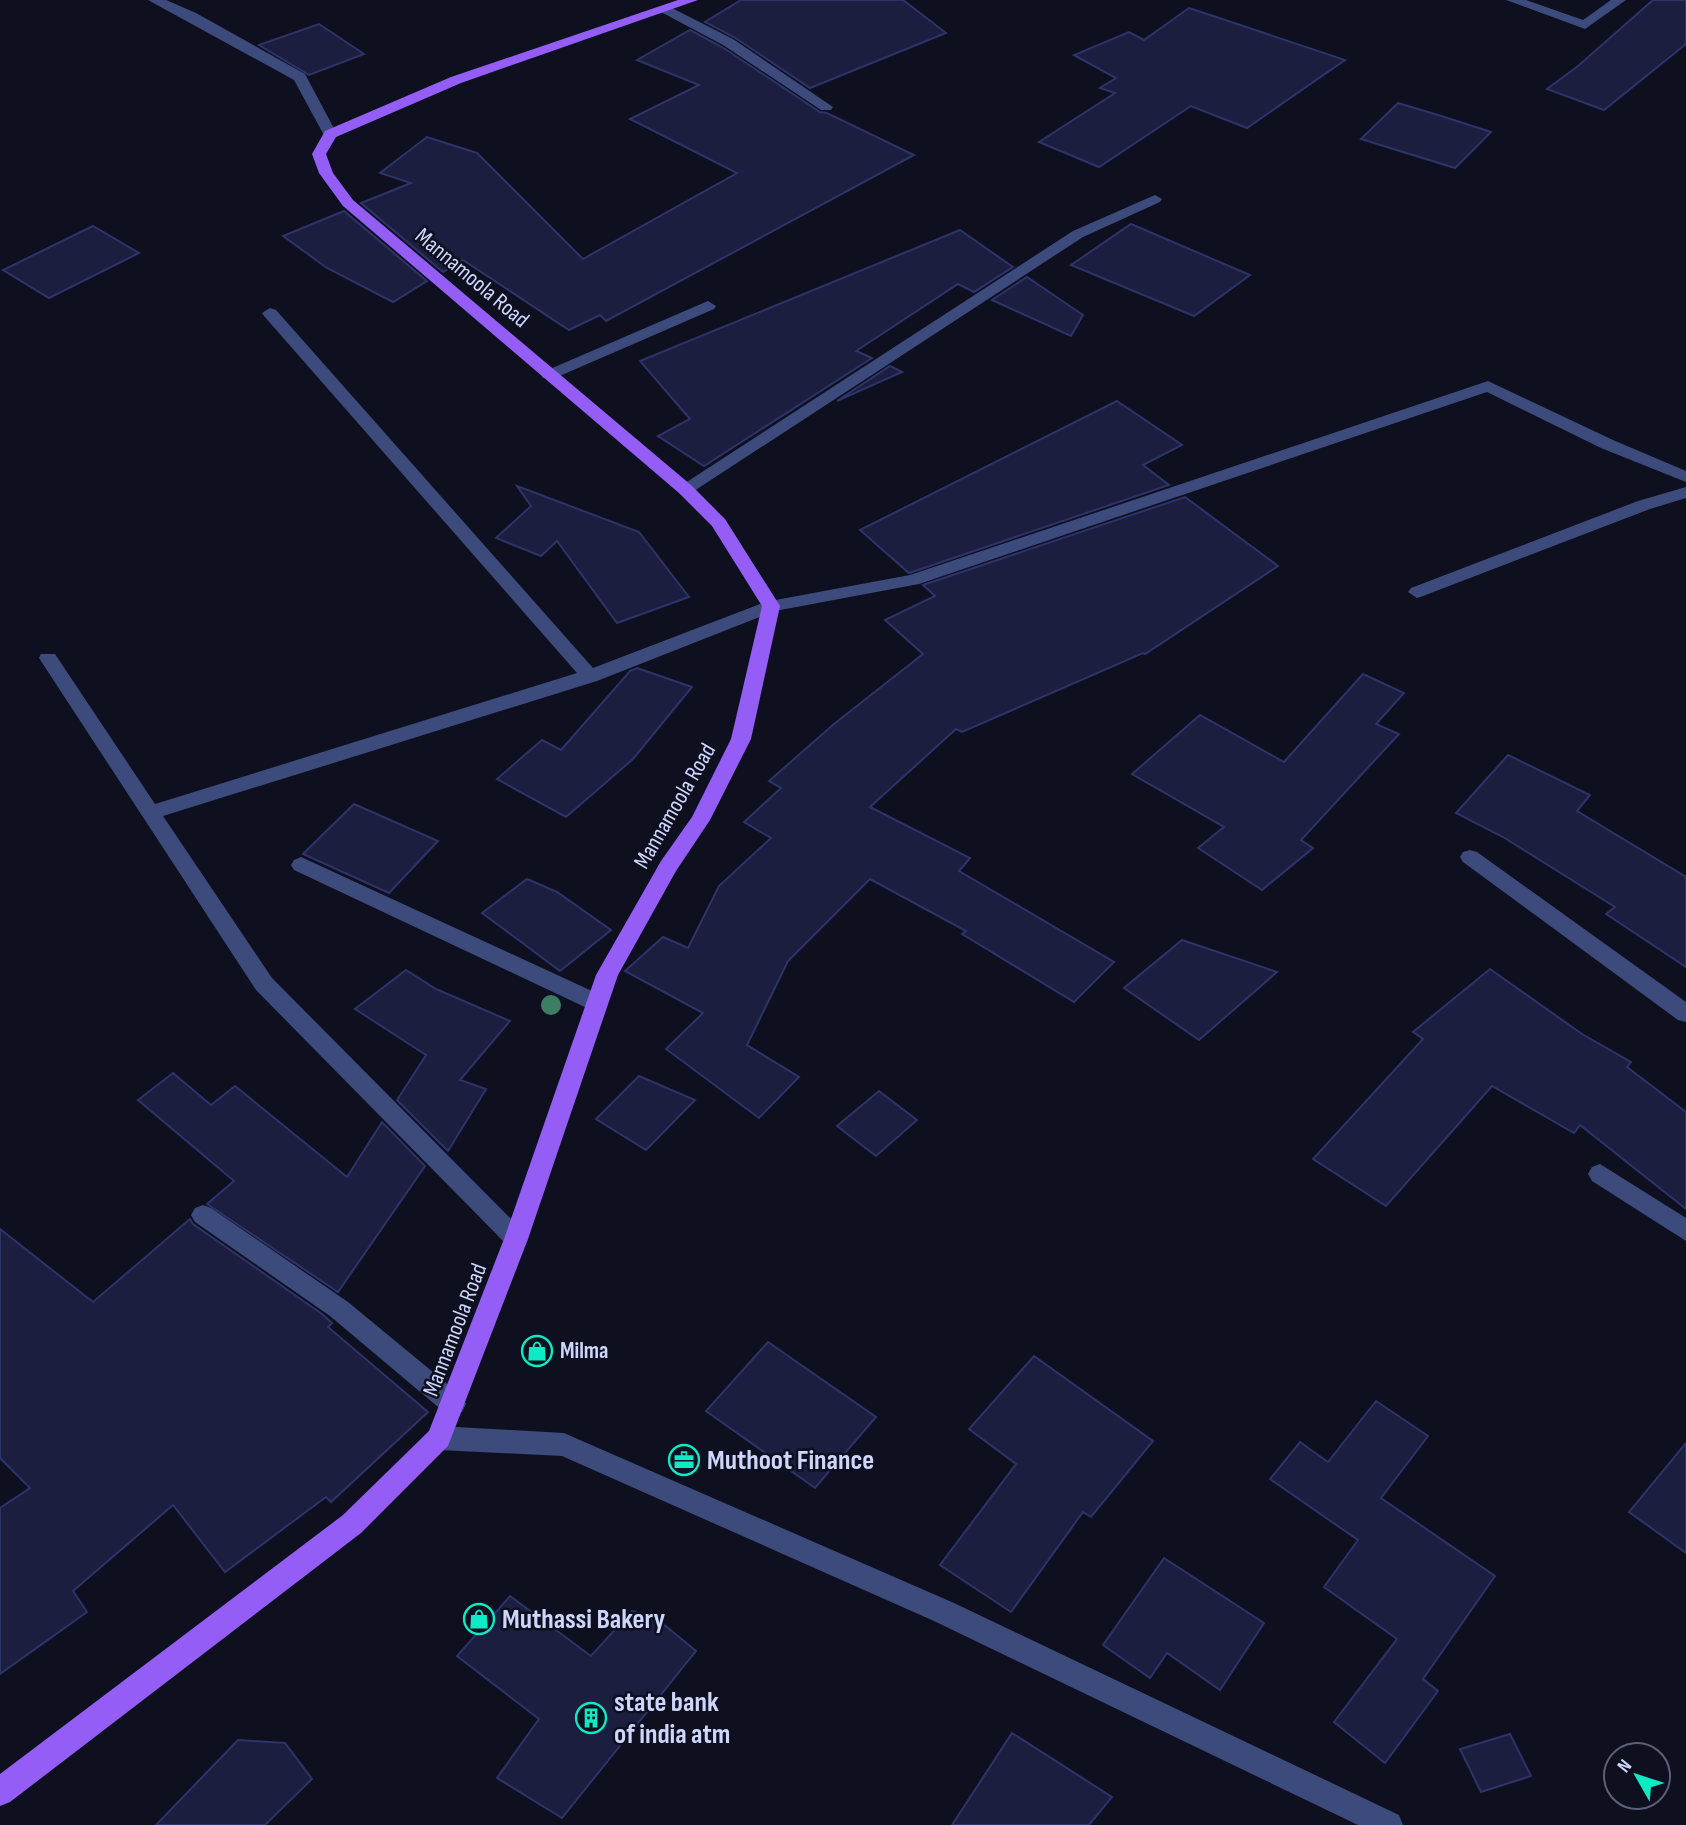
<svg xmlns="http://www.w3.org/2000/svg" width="1686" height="1825" viewBox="0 0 1686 1825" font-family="'Sofia Sans Condensed',sans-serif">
	<rect width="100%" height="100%" fill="#0e1020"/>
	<g fill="#1b1e3f" stroke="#2e336a" stroke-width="2">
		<path d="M741,0h162l43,33 -136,55 -76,-51 -29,-15z"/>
		<path d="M1653,0h33v44l-82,66 -57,-21 31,-23z"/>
		<path d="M1189,8l156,52 -98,68 -56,-22 -92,61 -60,-25 76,-49 -15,-5 16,-10 -42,-23 55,-23 15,8z"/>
		<path d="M319,24l45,30 -55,21 -50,-30z"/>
		<path d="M690,30l32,17 98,65 7,1 87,42 -308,166 -6,-6 -31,15 -106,-70 -20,12 -82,-69 50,-20 -31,-10 47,-36 50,16 106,106 154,-86 -107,-54 69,-34 -62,-25z"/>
		<path d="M1398,103l40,12 53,17 -36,36 -94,-29z"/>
		<path d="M344,211l83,70 -34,21 -66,-34 -44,-32z"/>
		<path d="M1131,224l119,51 -56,41 -123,-51z"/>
		<path d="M93,226l46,27 -90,45 -46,-28z"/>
		<path d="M960,230l53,37 -39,25 -16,-8 -102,67 16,7 -168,108 -46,-30 32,-17 -50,-58z"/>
		<path d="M1027,277l56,38 -12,21 -79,-36z"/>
		<path d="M890,366l12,6 -65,29z"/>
		<path d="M1117,401l65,44 -39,20 26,20 -260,88 -49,-43z"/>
		<path d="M517,486l122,46 50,65 -72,26 -60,-82 -16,15 -45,-18 35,-32z"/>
		<path d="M1185,497l93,69 -133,88 -2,-1 -181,79 -6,-3 -86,78 100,51 -11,13 155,91 -40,40 -112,-68 4,-3 -96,-52 -82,82 -41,84 52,32 -40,41 -93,-69 37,-36 -78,-42 38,-34 25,11 31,-62 52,-48 -27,-16 37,-34 -12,-7 65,-57 89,-70 -38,-34 50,-24 -12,-11z"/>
		<path d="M637,668l55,19 -59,72 -67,58 -69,-38 45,-39 19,10 69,-79z"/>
		<path d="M1363,674l41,19 -28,31 23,10 -98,106 12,8 -51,42 -64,-42 26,-21 -92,-53 68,-59 84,47z"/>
		<path d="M1508,755l82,40 -13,16 109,66v90l-80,-53 9,-7 -112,-70 -47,-24z"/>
		<path d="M354,804l84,37 -49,52 -86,-39z"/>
		<path d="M527,879l30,13 54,38 -51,41 -78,-58z"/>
		<path d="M1182,940l95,32 -78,68 -75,-52z"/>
		<path d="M1490,969l92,65 49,28 -4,5 59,45v97l-106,-84 -6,8 -82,-47 -106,120 -73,-47 110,-120 -10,-7z"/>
		<path d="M406,970l30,19 74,32 -50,59 26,9 -38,62 -51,-51 29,-45 -71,-46z"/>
		<path d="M173,1073l38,32 24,-19 112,91 35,-55 43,44 -87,126 -131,-88 27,-23 -96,-81z"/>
		<path d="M639,1076l56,24 -49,50 -50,-31z"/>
		<path d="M879,1091l38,29 -41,36 -39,-30z"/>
		<path d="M190,1219l3,5 129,90 10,9 -4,4 100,85 -97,90 -5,-5 -101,75 -52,-67 -100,86 14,21 -87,62v-166l30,-20 -30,-30v-229l93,73z"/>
		<path d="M768,1342l108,75 -61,71 -109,-77z"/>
		<path d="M1034,1356l119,85 -62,76 -8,-5 -72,100 -71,-47 76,-101 -47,-35z"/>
		<path d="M1376,1401l52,35 -47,62 114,78 -72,103 15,12 -53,72 -51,-41 63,-83 -73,-52 34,-47 -88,-61 30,-37 28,20z"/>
		<path d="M1686,1443v110l-57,-41z"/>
		<path d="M1164,1558l100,65 -44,67 -53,-37 -17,25 -47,-33z"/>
		<path d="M510,1596l81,60 41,-45 25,8 39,32 -134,167 -65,-40 42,-59 -82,-63z"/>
		<path d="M1012,1733l100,64 -23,28h-137z"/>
		<path d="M1510,1734l21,42 -50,16 -21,-43z"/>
		<path d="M238,1740l47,3 27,36 -47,46h-109z"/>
	</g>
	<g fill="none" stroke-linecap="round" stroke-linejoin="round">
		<g fill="#3c4b7c" fill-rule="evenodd">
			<path d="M148,0h18l30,13 109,61 32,60 -2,3h-10l-31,-57z"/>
			<path d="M1506,0h20l57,20 28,-20h15l-41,29z"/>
			<path d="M666,5l67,34 100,68 -2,3h-10l-98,-65 -62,-33 -2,-3z"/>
			<path d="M1155,195l7,4 -2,3 -77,35 -392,256 -6,1 -9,-5 397,-258z"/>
			<path d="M708,301l8,5 -2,3 -159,69h-12l-2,-3 2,-3z"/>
			<path d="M270,308l6,2 317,358 172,-66 145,-27 578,-194 125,59 73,31v11l-85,-34 -114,-56 -568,192 -144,27 -178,70 -434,135 109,162 252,254 4,7 -4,7 -8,3 -8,-3 -252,-256 -217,-332 2,-4h14l100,150 422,-131 -313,-357 -2,-3z"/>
			<path d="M1686,487v11l-36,11 -227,87 -6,2 -9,-6 3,-4 227,-87z"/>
			<path d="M1470,850l7,2 209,150v20l-8,-2 -215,-158 -3,-5 3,-5z"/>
			<path d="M301,857l304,140 3,6 -3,6 -8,2 -8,-2 -295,-139 -3,-5 3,-5z"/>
			<path d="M1600,1164l86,54v23l-94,-60 -4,-7 4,-7z"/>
			<path d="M203,1205l8,3 137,94 114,94 4,8 -4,8 -9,3 -9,-3 -114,-96 -135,-94 -4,-7 4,-7z"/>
			<path d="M439,1426l125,7 9,4 381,166 445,212 4,10h-45l-424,-204 -372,-165 -123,-6 -9,-4 -4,-8 4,-8z"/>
		</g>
		<path fill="#935df6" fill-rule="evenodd" d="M678,0h20l-237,83 -125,54 -10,17 7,19 20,27 338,285 34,34 55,87 -29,133 -41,81 -34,51 -58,104 -90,264 -80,207 -87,87 -351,269 -10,4v-32l343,-259 86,-84 75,-192 92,-264 65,-114 31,-44 39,-78 31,-133 -50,-80 -33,-33 -336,-287 -24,-33 -7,-19 13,-23 126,-54z"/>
	</g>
	<circle fill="#3b7e63" cx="551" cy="1005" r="10"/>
	<defs>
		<g id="shop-ring" transform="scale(1.575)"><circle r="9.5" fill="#0e1020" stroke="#0deac4" stroke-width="1.5"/><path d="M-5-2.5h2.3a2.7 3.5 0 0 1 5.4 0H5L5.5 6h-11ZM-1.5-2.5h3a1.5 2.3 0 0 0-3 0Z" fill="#0deac4"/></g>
		<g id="office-ring" transform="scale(1.575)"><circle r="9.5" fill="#0e1020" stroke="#0deac4" stroke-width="1.5"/><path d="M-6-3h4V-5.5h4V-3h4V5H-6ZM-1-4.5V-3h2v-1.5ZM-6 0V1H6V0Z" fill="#0deac4"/></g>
		<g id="building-ring" transform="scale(1.575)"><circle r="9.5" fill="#0e1020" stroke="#0deac4" stroke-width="1.5"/><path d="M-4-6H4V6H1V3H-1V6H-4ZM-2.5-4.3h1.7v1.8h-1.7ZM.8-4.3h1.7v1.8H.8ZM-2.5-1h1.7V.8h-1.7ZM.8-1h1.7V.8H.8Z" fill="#0deac4"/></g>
	</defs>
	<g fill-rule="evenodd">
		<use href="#shop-ring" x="537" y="1351"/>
		<use href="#office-ring" x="684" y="1460"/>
		<use href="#shop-ring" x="479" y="1619"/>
		<use href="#building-ring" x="591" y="1718"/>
	</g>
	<g text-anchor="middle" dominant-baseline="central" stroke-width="5" stroke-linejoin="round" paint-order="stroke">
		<g font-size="23" fill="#cfd6fc" stroke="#0e1020">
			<text transform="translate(472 278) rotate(40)">Mannamoola Road</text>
			<text transform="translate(675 806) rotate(-60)">Mannamoola Road</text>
			<text transform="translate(455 1330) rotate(-69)">Mannamoola Road</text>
		</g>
		<g font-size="23" font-weight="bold" fill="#cfd6fc" stroke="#0e1020" text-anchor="start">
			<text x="560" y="1351">Milma</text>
		</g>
		<g font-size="28" font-weight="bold" fill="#cfd6fc" stroke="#0e1020" text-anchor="start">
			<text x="707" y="1460">Muthoot Finance</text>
			<text x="502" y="1619">Muthassi Bakery</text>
			<text x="614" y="1702">state bank<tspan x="614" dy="32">of india atm</tspan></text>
		</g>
	</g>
	<g transform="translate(1637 1776) rotate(309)"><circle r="33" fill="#0e1020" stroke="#5b5f78" stroke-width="2"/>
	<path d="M0-5L12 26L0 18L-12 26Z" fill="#0deac4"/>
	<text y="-10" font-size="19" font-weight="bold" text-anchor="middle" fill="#cfd6fc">N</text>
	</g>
</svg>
